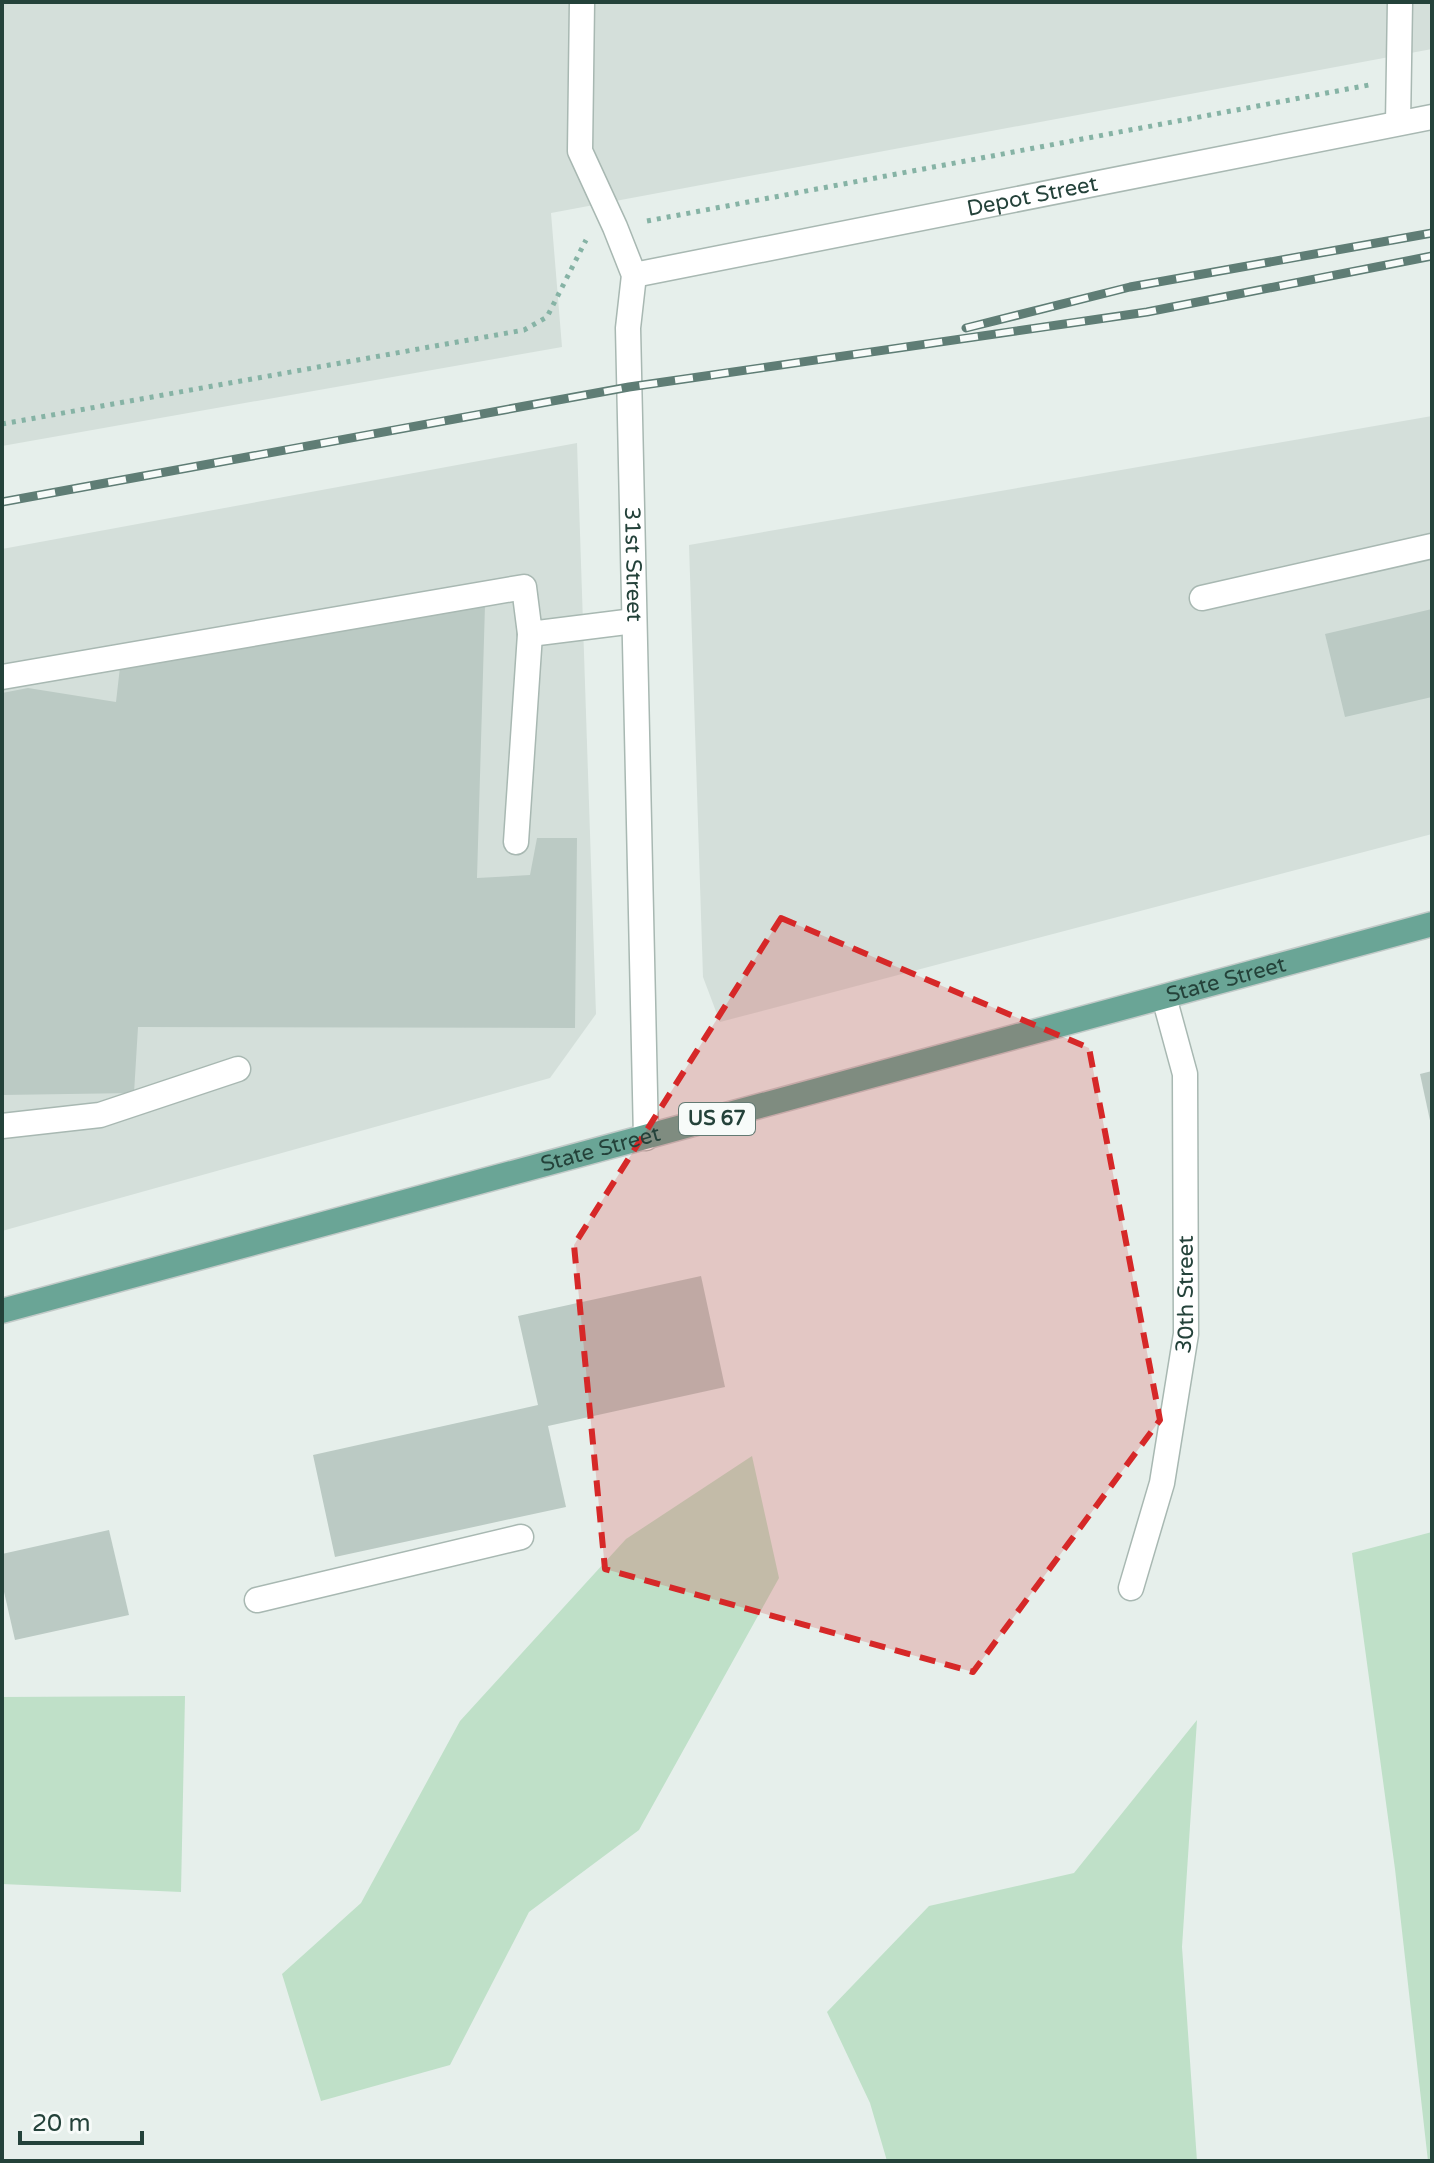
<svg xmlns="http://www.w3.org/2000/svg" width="1434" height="2163" viewBox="0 0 1434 2163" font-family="'Varela Round',sans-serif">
	<rect width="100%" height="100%" fill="#e6efeb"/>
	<g fill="#d4dfda">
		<path d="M2,2h1430v47l-881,164 11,134 -560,99z"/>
		<path d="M1432,416v418l-712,188 -17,-45 -14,-432z"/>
		<path d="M577,443l19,571 -46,64 -548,153v-682z"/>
	</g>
	<g fill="#bfe0c8">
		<path d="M752,1456l27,122 -140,252 -110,82 -79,153 -129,36 -39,-127 79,-71 99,-182 166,-182z"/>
		<path d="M1432,1532v629h-4l-33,-292 -43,-316z"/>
		<path d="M185,1696l-4,196 -179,-8v-187z"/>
		<path d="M1197,1720l-15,227 15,214h-310l-17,-58 -43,-91 102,-106 145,-33z"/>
	</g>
	<g fill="#bbcac4">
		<path d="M485,605l-8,273 53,-3 7,-37h40l-2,190 -437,-1 -4,66 -132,2v-402l26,-5 88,14 4,-35z"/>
		<path d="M1432,609v88l-87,20 -20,-83z"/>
		<path d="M1432,1071v54h-1l-11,-51z"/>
		<path d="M701,1276l24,111 -177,39 18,81 -231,50 -22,-102 225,-50 -20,-89z"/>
		<path d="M109,1530l20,85 -114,25 -13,-57v-29z"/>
	</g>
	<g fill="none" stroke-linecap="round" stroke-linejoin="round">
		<g stroke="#a8b8b2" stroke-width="27">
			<g id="minor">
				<path id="s1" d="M582,2l-2,149 35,76 19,48 -6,53 18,810"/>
				<path d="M1398,123l2,-121"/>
				<path id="s2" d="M634,275l798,-158"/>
				<path d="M1202,598l230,-52"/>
				<path d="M2,677l522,-90 6,47 104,-13"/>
				<path d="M516,842l14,-208"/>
				<path d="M2,1126l98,-11 138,-46"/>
				<path id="s3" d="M1131,1588l31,-105 24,-149 -1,-260 -21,-77"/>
				<path d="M257,1600l264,-63"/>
			</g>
		</g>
		<g stroke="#c2cac8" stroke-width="27">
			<g id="major">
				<path id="s4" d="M2,1311l1430,-387"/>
			</g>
		</g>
		<g stroke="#86b3a5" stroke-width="5" stroke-dasharray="4 6" stroke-linecap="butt">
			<path d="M647,221l722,-136"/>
			<path d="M2,424l522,-94 23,-13 39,-77"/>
		</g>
		<use href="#minor" stroke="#fff" stroke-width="24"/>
		<use href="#major" stroke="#6aa596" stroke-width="24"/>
		<g stroke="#5f7d75" stroke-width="9">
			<g id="rail">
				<path d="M966,328l164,-41 302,-54"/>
				<path d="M2,502l627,-115 518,-75 285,-56"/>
			</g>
		</g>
		<use href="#rail" stroke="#f7fbf9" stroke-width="6" stroke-dasharray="18" stroke-linecap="butt"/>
	</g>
	<path fill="#d62828" fill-opacity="0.2" stroke="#d62828" stroke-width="6" stroke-dasharray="16 10" stroke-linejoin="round" d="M781,918l308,130 71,372 -187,252 -368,-103 -31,-324z"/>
	<g text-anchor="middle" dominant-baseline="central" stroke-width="7" stroke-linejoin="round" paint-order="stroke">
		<rect fill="#f7fbf9" stroke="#637a73" stroke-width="2" x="679" y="1103" width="76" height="32" rx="6"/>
		<g font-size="20" font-weight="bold" fill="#24423a">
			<text x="717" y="1119">US 67</text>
		</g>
		<g font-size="22" fill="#24423a" stroke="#f7fbf9">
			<text stroke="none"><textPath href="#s2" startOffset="406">Depot Street</textPath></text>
			<text stroke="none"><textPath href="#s1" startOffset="574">31st Street</textPath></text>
			<text stroke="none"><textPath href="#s4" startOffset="1268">State Street</textPath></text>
			<text stroke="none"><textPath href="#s4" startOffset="620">State Street</textPath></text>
			<text stroke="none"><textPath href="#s3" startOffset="300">30th Street</textPath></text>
		</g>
	</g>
	<rect width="1434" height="2163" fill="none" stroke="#24423a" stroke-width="8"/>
	<path d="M20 2131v12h122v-12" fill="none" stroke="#24423a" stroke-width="4"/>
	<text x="32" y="2131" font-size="24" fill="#24423a" stroke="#f7fbf9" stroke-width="6" paint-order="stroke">20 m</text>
</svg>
